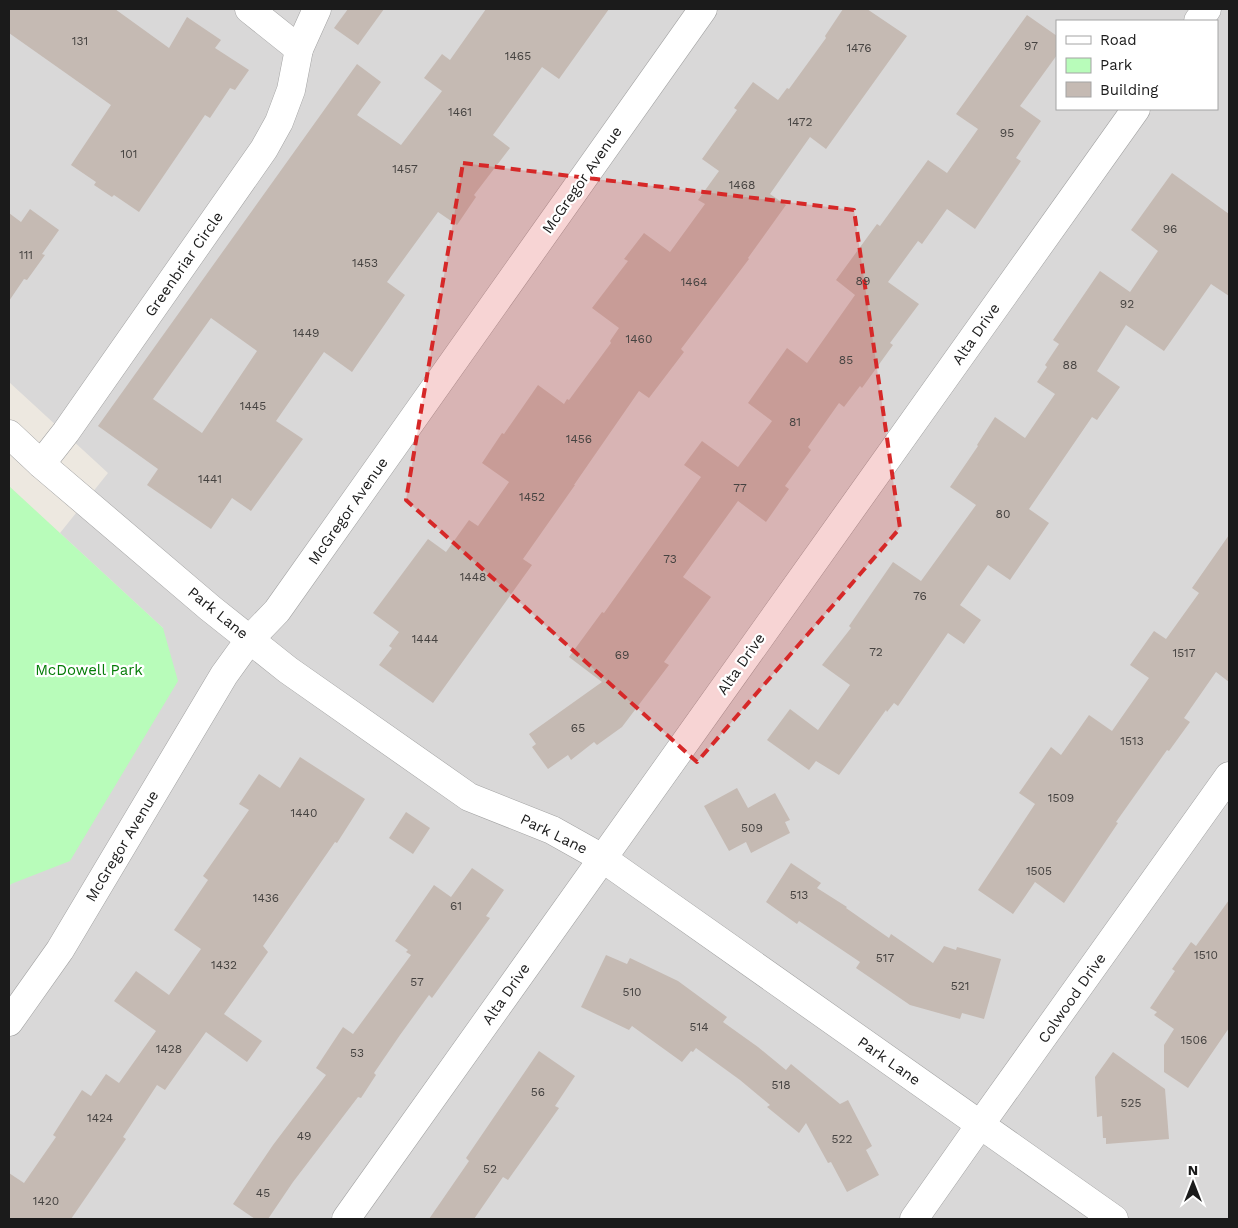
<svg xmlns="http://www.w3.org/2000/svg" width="1238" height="1228" viewBox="0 0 1238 1228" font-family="'Work Sans',sans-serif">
	<rect width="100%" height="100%" fill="#ede8e0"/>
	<path fill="#d9d8d8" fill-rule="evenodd" d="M9,9h1220v1210h-1220v-332l154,-259 -103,-95 48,-60 -99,-91zM1057,21h160v88h-160z"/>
	<path fill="#b8fcba" d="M9,486l154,142 15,53 -108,180 -59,23 -2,3z"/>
	<g fill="#c5bab3" fill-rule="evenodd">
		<path d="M9,9h106l54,39 18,-31 34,23 -6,8 34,22 -14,20 -5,-2 -20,30 -5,-3 -66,97 -25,-17 -2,2 -18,-12 2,-3 -25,-17 40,-60 -102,-72z"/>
		<path d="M348,9h36l-26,36 -24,-17z"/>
		<path d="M486,9h123l-50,70 -17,-12 -49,68 17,13 -36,47 2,2 -19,28 -19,-13 -51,70 18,13 -53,77 -28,-20 -48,69 27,18 -52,72 -19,-13 -21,31 -64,-44 11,-16 -60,-43 259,-362 24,18 -24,33 44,30 41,-54 -18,-13 18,-24 8,6zM211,318l46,33 -55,82 -49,-34z"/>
		<path d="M843,9h24l40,27 -81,113 -16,-12 -40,57 16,11 -38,53 1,1 -68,90 3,3 -35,46 -10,-7 -65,94h1l-52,74 9,6 -99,138 -54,-38 13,-17 -3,-2 10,-14 -26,-19 55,-74 18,13 23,-32 9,6 31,-44 -27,-19 20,-30 2,1 34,-49 26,19 3,-5 2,1 42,-57 -1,-2 9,-13 -27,-20 36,-47 -4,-2 20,-26 26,19 35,-48 -7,-4 21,-29 -17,-12 35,-49 -3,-2 19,-26 25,18 9,-12 2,1 37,-51 -1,-2z"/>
		<path d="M1027,15l30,21v19l-37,51 21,15 -25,37 5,3 -46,68 -28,-20 -25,35 -4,-3 -30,41 31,22 -29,39 3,2 -31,43 -2,-2 -16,21 -5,-4 -31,44 3,3 -26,36 4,3 -23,33 -28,-21 -55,76 28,20 -47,65 5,3 -47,62 -25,18 -3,-3 -23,18 -3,-5 -20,14 -16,-22 4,-3 -7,-10 73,-52 -33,-25 33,-45 2,1 97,-136 -17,-12 18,-24 36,26 34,-46 -24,-18 39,-55 20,15 48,-68 -19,-15 41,-56 3,2 48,-66 19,13 31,-44 -22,-15z"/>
		<path d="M1172,173l57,41v82l-18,-12 -47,67 -38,-26 -29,46 23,16 -23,33 -5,-3 -63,92 20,14 -39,57 -22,-15 -28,40 21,15 -17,24 -16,-11 -50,73 -4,-3 -7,9 -1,-2 -47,65 -23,-14 -7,9 -42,-30 23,-31 28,21 32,-45 -28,-20 29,-37 -2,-2 44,-64 28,19 55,-76 -26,-18 28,-41 -1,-1 18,-28 30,21 30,-44 -18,-12 10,-15 -2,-2 14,-21 -6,-4 47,-69 30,21 28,-41 -27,-21z"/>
		<path d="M30,209l29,21 -17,24 3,1 -18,25 -3,-1 -15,22v-88l12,9z"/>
		<path d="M1229,535v147l-13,-10 -32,46 6,4 -21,29 -2,-1 -51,72 2,1 -54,80 -29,-21 -22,32 -35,-24 57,-86 -16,-11 32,-46 10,8 28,-40 23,16 37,-53 -19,-13 24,-34 12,8 33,-46 -7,-5z"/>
		<path d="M300,757l65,42 -28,44 -2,-1 -72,104 5,6 -44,62 38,27 -15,21 -41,-30 -41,58 -8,-5 -34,52 3,2 -55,80h-62v-46l15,10 32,-46 -3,-2 29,-45 9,6 15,-22 13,9 37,-52 -42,-30 22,-30 33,24 32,-46 -27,-19 34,-50 -5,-4 46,-66 -10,-6 20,-30 21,14z"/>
		<path d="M737,788l11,20 27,-15 15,27 -5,2 5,11 -39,20 -5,-11 -17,9 -25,-45z"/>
		<path d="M406,812l24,16 -17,26 -24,-16z"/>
		<path d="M791,863l30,20 -4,5 30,19 -1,1 43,30 2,-4 42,29 11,-17 12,4 1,-3 44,12 -17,60 -22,-6 -2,6 -50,-14 -54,-37 4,-6 -61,-41 -2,3 -31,-22z"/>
		<path d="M472,868l32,22 -18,26 4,2 -58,80 -3,-3 -29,40 -26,38 2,2 -15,23 -3,-1 -65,85 -25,37h-13l-22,-15 40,-59 53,-70 -10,-7 27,-41 10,7 58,-79 -5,-3 2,-2 -13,-9 39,-56 17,12z"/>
		<path d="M1229,900v128l-41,60 -24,-16v-27l10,-16 -20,-14 3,-3 -7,-4 25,-37 -3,-2 19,-27 5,4z"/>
		<path d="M606,955l21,9 3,-6 48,23 49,36 -4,5 35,25 28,23 5,-6 49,40 8,-4 24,46 -6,4 13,25 -32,17 -16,-30 -3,1 -22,-40 -7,10 -32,-26 3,-2 -30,-25 -44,-32 -3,4 -2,-1 -9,11 -50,-36 -3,4 -48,-23z"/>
		<path d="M539,1051l36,25 -20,30 4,2 -51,72 -5,-3 -29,42h-45l40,-58 -3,-3z"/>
		<path d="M1113,1052l52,37 4,50 -63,5v-6h-3l-1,-22 -5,1 -2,-40z"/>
	</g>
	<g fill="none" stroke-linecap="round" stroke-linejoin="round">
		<g stroke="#a2a2a2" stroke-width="29">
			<g id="street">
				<path d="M249,9l50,40"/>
				<path d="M1198,21l9,-12"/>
				<path d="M9,434l32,30 169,144 78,62 181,127 83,33 50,28 512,361"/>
				<path d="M41,464l25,-32 198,-283 15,-27 12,-32 8,-41 18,-40"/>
				<path d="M9,1022l51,-72 164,-275 26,-36 27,-28 426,-602"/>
				<path d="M346,1219l790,-1110"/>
				<path d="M914,1219l66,-94 249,-349"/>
			</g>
		</g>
		<use href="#street" stroke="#fff" stroke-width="28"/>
	</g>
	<path fill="#d62828" fill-opacity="0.2" stroke="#d62828" stroke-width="4" stroke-dasharray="10 6" stroke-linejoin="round" d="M463,163l391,47 46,318 -203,234 -291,-262z"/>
	<g text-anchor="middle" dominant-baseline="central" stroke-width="4.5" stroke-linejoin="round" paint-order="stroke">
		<g font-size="12" fill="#464341">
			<text x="80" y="41">131</text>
			<text x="1031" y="46">97</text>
			<text x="859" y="48">1476</text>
			<text x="518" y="56">1465</text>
			<text x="460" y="112">1461</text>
			<text x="800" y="122">1472</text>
			<text x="1007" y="133">95</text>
			<text x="129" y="154">101</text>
			<text x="405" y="169">1457</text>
			<text x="742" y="185">1468</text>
			<text x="1170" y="229">96</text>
			<text x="26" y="255">111</text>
			<text x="365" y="263">1453</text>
			<text x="863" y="281">89</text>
			<text x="694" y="282">1464</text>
			<text x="1127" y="304">92</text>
			<text x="306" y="333">1449</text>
			<text x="639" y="339">1460</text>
			<text x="846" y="360">85</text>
			<text x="1070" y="365">88</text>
			<text x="253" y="406">1445</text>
			<text x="795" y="422">81</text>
			<text x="579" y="439">1456</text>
			<text x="210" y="479">1441</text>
			<text x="740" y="488">77</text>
			<text x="532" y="497">1452</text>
			<text x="1003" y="514">80</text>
			<text x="670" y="559">73</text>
			<text x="473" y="577">1448</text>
			<text x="920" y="596">76</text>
			<text x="425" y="639">1444</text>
			<text x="876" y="652">72</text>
			<text x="1184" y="653">1517</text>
			<text x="622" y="655">69</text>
			<text x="578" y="728">65</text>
			<text x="1132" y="741">1513</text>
			<text x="1061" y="798">1509</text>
			<text x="304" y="813">1440</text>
			<text x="752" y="828">509</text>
			<text x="1039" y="871">1505</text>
			<text x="799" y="895">513</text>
			<text x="266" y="898">1436</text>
			<text x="456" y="906">61</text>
			<text x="1206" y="955">1510</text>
			<text x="885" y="958">517</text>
			<text x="224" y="965">1432</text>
			<text x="417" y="982">57</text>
			<text x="960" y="986">521</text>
			<text x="632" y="992">510</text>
			<text x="699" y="1027">514</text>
			<text x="1194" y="1040">1506</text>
			<text x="169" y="1049">1428</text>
			<text x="357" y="1053">53</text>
			<text x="781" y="1085">518</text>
			<text x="538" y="1092">56</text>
			<text x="1131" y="1103">525</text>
			<text x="100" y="1118">1424</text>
			<text x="304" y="1136">49</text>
			<text x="842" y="1139">522</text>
			<text x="490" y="1169">52</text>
			<text x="263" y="1193">45</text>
			<text x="46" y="1201">1420</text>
		</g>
		<g font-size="15" fill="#1b1b1b" stroke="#fff">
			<text transform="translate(582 180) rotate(-55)">McGregor Avenue</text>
			<text transform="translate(184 264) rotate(-55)">Greenbriar Circle</text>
			<text transform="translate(976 334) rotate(-55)">Alta Drive</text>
			<text transform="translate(348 511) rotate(-55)">McGregor Avenue</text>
			<text transform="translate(218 613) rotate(39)">Park Lane</text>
			<text transform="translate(741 664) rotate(-55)">Alta Drive</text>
			<text transform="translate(554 834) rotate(26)">Park Lane</text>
			<text transform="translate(122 846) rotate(-59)">McGregor Avenue</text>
			<text transform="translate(506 994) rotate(-55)">Alta Drive</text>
			<text transform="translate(1072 998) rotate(-55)">Colwood Drive</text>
			<text transform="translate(889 1061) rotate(35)">Park Lane</text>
		</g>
		<g font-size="15" fill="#067d09" stroke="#fff">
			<text x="89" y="670">McDowell Park</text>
		</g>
	</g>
	<rect width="1238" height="1228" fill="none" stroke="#1b1b1b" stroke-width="20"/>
	<rect x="1056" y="20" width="162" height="90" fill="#ffffff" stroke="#a4a4a4"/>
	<rect x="1066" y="36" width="25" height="8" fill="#ffffff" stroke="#a4a4a4"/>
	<text x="1100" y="45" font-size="15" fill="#1b1b1b">Road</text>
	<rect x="1066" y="58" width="25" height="15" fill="#b8fcba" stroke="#a4a4a4"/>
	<text x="1100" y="70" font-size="15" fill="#1b1b1b">Park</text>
	<rect x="1066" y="82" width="25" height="15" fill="#c5bab3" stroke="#a4a4a4"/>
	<text x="1100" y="95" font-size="15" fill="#1b1b1b">Building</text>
	<g transform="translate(1193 1183)" stroke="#ffffff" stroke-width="4" paint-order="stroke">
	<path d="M0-4L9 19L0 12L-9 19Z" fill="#1b1b1b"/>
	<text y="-8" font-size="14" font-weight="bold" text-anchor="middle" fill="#1b1b1b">N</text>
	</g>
</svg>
